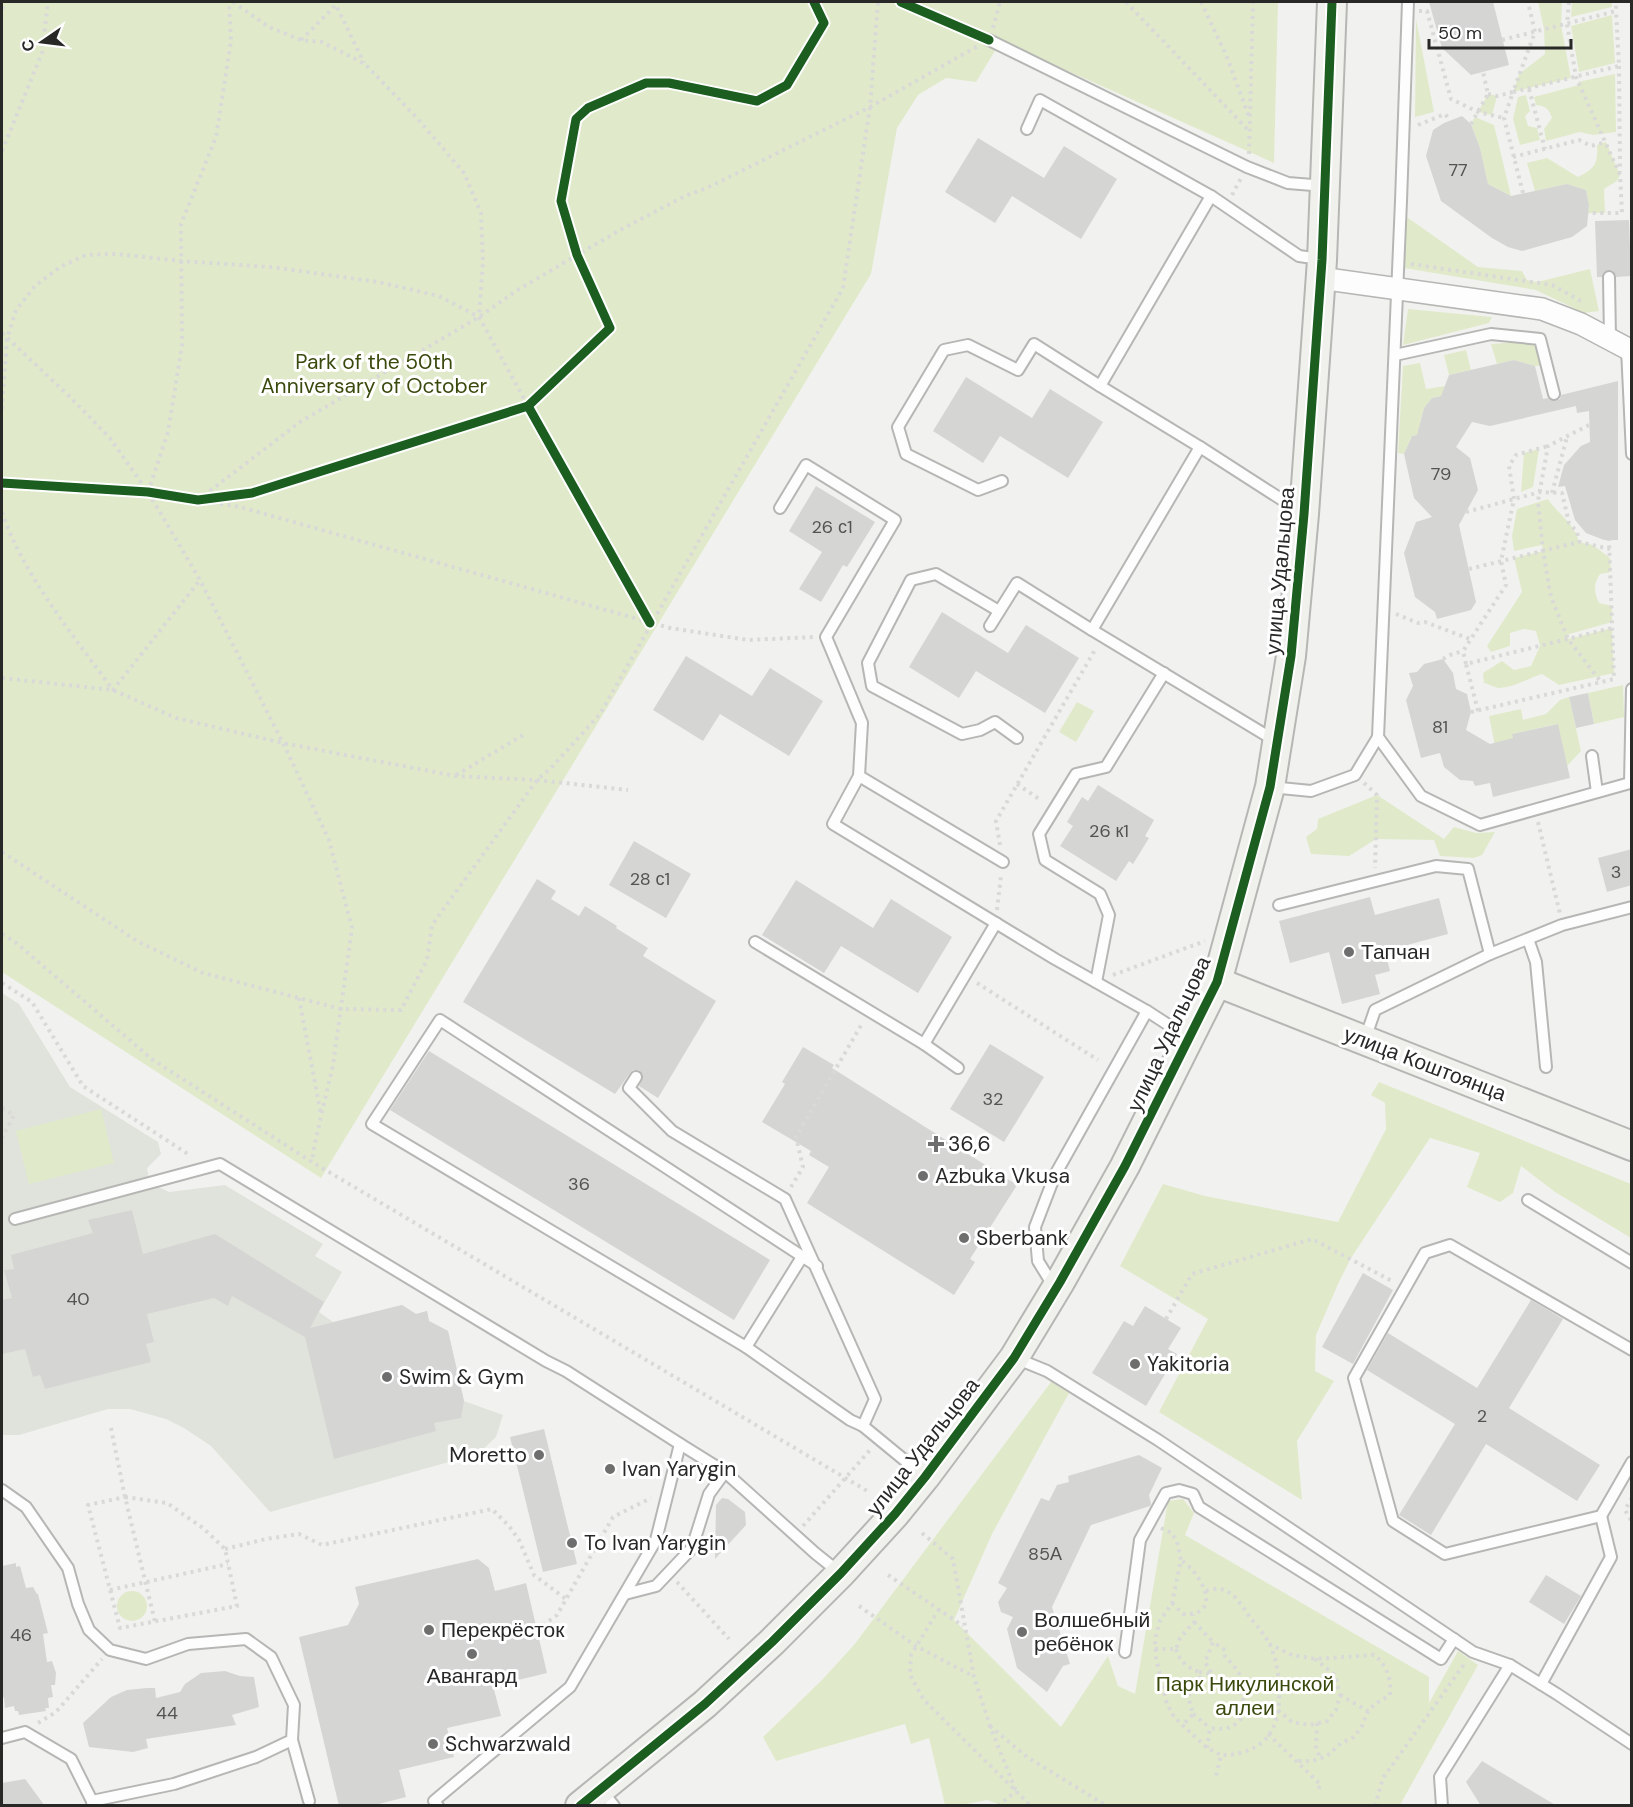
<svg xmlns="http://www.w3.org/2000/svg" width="1633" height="1807" viewBox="0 0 1633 1807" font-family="'DM Sans',sans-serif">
	<rect width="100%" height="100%" fill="#f1f2ef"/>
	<path fill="#e0e3db" d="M2,993l17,11 51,83 88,55 3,12 -14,14 3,15 19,9 56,-7 98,59 -8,12 27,16 -23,40 14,10 69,-17 14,9 11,-3 2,10 19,10 16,70 39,14 -7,22 -16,15 -24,8 -186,52 -59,-66 -27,-18 -18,-9 -36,-10h-22l-89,26h-17z"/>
	<g fill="#e0eaca">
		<path d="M2,2h1276l-4,161 -273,-122 -25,41 -30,-4 -28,17 -21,33 -26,146 -550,904 -319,-206z"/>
		<path d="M1538,2h24l-1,23 10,53 -58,14 6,-18 26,-20 -1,-25z"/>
		<path d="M1572,2h40v5l-41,10z"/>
		<path d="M1612,15l3,48 -36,9 -8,-46z"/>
		<path d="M1416,19l18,93 -19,5z"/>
		<path d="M1615,74l1,58 -23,3 -13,-3 -34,9 -2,-12 8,-11c-3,-9 -6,-12 -16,-13l-2,-8 45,-12 -1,-3z"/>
		<path d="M1488,94l9,2 -5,19 -14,-3z"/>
		<path d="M1526,95l4,16 -5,5 3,10 9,2 3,12 -20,5 -7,-26 5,-22z"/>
		<path d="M1475,117l19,8 17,71 -23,-12 -8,-36 -9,-24z"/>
		<path d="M1606,142l14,33 -3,6 -13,8 1,24h-17l1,-8 -3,-15 -19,-6 -32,7 -8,-28 20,-5 31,19c18,-9 20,-14 19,-32z"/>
		<path d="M1401,213l77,54 44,4 5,9 10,2 53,-13 9,42 -15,2 -48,-23 -138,-23z"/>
		<path d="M1408,309l84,8 -3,6 -86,22z"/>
		<path d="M1503,343h23l16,4 5,18 -12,1 -21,-6 -17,4 -6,-20z"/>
		<path d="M1466,350l5,20 -22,5 -5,-20z"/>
		<path d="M1420,363l6,26 19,-3 -4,10 -9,2 -8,10 -4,15 8,11 -16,2 -8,18 -6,-1 5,-87z"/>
		<path d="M1539,449l-6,38 -12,5 3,-39z"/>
		<path d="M1548,499c10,15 27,25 31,43l14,3 17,13 1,14 -11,2c-7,11 -6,17 -1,29l13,3v16l-46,13 2,4 44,-11 2,45 -55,12 -17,-11c-14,4 -28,14 -44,14 -4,-1 -10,-4 -14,-5l-1,-10 19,-12 12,9 17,-4 9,-20 -4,-15 -12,-2 -14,4v13l-19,6 -4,-6 35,-54 -8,-34 29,-7 -1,-6 -28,6 -2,-15 5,-27z"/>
		<path d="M1623,685l1,32 -30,7 -6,-31z"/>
		<path d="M1569,697l12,54 -14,15 -10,-42 -44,10v4l-18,8 -6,-30 32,-7 2,11 23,-6 14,-14z"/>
		<path d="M1077,702l17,9 -18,31 -17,-10z"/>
		<path d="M1377,795l67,44 10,-12 22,6 19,-1 -13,23 -8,3 -34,-2 -6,-16 -58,-1 -27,17 -38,-2 -5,-17 11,-8 1,-10z"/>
		<path d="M1379,1082l252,102v54l-76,-46 -34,-26 -8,27 -13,9 -33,-15 13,-34 -50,-15 -79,120 -13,26 -22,51 -1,36 19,10 -37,60 5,59 -143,-88 49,-93 -88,-53 43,-82 42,12 133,26 48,-93 -1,-26 -14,-8z"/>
		<path d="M101,1109l13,54 -85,21 -13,-53z"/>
		<path d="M1051,1382l18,11 -77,141 -38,86 107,107 47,-71 10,30 17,8 33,-193 15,-2 11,14 -9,22 244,142v26l29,-52 20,14 -78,140 -396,1 -17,-6 -26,5h-16l-16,-67 -18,6 -6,-20 -129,37 -13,-24 59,-57 32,-35z"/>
		<circle cx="132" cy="1606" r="15"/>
	</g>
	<g fill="#d5d5d4">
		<path d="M1429,2h64l16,63 -38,10 -29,-27z"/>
		<path d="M1462,116l9,8 9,24 8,36 23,12 56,-12 19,6 3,15 -2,21 -15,11 -50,14 -14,-4 -16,-9 -51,-37 -15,-45 7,-26 11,-7z"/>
		<path d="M978,138l66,40 20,-32 53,33 -36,60 -69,-43 -17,27 -50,-31z"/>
		<path d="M1629,220l2,56 -15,1 -3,-6 -5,-1 -5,3 -1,4h-5l-2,-56z"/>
		<path d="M1514,360l21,6 8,33 5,-1 7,3 5,-2 1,-4 57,-14v159h-14l-18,-7 -11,-13 -10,-34 -7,1 6,-22 17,-19 9,-4 -1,-31 -12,2 -1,-7 -86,20 -18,-4 -16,25 14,11 8,32 -19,35 17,77 -5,8 -34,9 -2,-7 -20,-15 -11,-44 12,-31 16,-5 -18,-19 -10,-44 8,-18 5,-1 7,-27 8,-10 9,-2 8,-21z"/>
		<path d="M966,377l66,41 18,-29 53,33 -35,56 -68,-42 -17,27 -50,-32z"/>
		<path d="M816,486l59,36 -28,45 -4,-2 -22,37 -22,-13 23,-37 -33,-21z"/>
		<path d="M942,612l66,41 18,-28 53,33 -34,55 -69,-42 -17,27 -50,-31z"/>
		<path d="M686,656l66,40 18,-28 53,33 -34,55 -69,-42 -17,27 -50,-31z"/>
		<path d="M1443,659l10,14 3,16 11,5 4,18 -5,18 24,14 23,-6 -1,-4 46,-10 12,54 -77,19 -3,-14 -15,3 -2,-5 -13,-1 -16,-13 -4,-14 -19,5 -15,-58 7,-14 -4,-13 8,-1 7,-8z"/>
		<path d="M1588,693l6,31 -18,4 -7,-31z"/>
		<path d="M1098,785l56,35 -9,16 4,2 -16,26 -4,-3 -13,20 -56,-35 13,-20 -6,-4 15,-25 6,4z"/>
		<path d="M634,841l57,33 -25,44 -57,-33z"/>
		<path d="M1632,849v36l-25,7 -9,-34z"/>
		<path d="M537,879l19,12 -5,8 28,17 6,-10 32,20 -1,2 32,20 -5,8 73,45 -58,97 -19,-12 4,-9 -4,-7h-6l-3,3 -15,21 -152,-92z"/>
		<path d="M796,880l77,48 18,-29 61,38 -34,56 -77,-47 -17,27 -62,-38z"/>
		<path d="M1370,897l5,18 64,-17 9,36 -63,17 5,20 -15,4 5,19 -38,10 -13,-52 -39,11 -11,-42z"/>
		<path d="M990,1044l54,33 -40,65 -54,-33z"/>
		<path d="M803,1047l31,18 -2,3 185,117 -47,74 5,3 -21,33 -147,-92 22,-36 -20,-12 2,-4 -49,-29 23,-38 -3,-2z"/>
		<path d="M429,1051l341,209 -36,60 -344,-210z"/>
		<path d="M132,1210l11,44 72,-20 109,68 -14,26 92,-23 14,9 11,-3 2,10 19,10 16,70 -3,17 -27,5 2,8 -102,28 -29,-122 -73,-41 -4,10 -14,-8 -67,16 7,28 -8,2 5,18 -106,27 -5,-14 -7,2 -8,-28 -23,5v-54l10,-2 -8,-28 10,-1 -3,-14 82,-22 -5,-13z"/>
		<path d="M1363,1273l30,17 -40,74 -31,-17z"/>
		<path d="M1531,1300l32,19 -54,89 91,57 -23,36 -91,-57 -55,91 -32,-20 56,-91 -88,-54 21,-37 89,55z"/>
		<path d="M1145,1306l36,22 -13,21 9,5 -31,52 -54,-33 32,-52 9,5z"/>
		<path d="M544,1429l33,135 -34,8 -33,-135z"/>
		<path d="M1139,1455l23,13 -13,27 2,9 -1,2 -59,19 -39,82 18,57 -7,2 -16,26 -30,-24 -10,-39 6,-12 -12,-5 -3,-10 9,-14 -9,-5 43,-85 8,3 8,-16 12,-3 -1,-6z"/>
		<path d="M722,1498l6,1 17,13 1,13 -31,34 1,-54z"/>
		<path d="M478,1559l11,9 6,23 31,-8 21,90 -54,13 8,30 -54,12 7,29 -55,13 7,27 -35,9h-32l-40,-169 49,-12 11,-21 -4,-17z"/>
		<path d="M16,1563v4l4,-1 6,22 7,-1 4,7h1l10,39 -5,1 4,28 5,-1 4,12 -1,12h-4l2,12 -5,1 1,10h-4l1,3 -27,4 -1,-4h-3l-1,-5 -9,2 -1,-11 -2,1v-132z"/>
		<path d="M1546,1575l35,21 -17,28 -35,-22z"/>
		<path d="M225,1671l15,5 14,1 5,30 -27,8 4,10 -90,14 2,9 -15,4 -44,-5 -6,-24 28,-26 16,-7 20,-2h8l1,10 24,-6 5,-8 16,-11z"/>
		<path d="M1482,1761l75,45h-76l-15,-24z"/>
		<path d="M25,1779l20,27h-43v-23z"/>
	</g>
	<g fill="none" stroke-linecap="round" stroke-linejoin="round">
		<g stroke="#b6b7b4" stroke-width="14">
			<g id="lane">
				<path d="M1408,2l-7,199 -23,536 43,59 59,29 150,-42 2,-94"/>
				<path d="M989,40l258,127 41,16 37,3"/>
				<path d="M1027,129l13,-29 171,96 88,60 21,3"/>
				<path d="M1211,196l-111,190 100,61 -108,183 182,110"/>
				<path d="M1609,277l1,62"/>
				<path d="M1627,349l5,105"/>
				<path d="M1395,355l96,-21 49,5 14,55"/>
				<path d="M1200,447l101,65"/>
				<path d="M1002,481l-24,9 -72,-36 -8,-27 46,-77 24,-5 50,25 16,-26 66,42"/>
				<path d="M780,508l26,-43 89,55 -69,117 36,86 -3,53 -26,48 222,135 92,52 40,26"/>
				<path d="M999,611l-63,-37 -25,6 -43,83 4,23 90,48 18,-4 15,-8 22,16"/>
				<path d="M990,626l27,-43 75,47"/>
				<path d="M1592,756l5,36"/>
				<path d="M859,776l144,86"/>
				<path d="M1270,787l41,4 44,-16 23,-38"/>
				<path d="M1279,905l157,-39 32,3 22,85"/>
				<path d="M1528,939l8,23 10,105"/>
				<path d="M755,942l169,102 72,-121"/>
				<path d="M1096,982l13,-67 -9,-21 -55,-34 -6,-26 37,-60 30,-7 58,-94"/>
				<path d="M1365,1039l10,-29 115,-56 72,-29 70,-18"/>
				<path d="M924,1044l34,24"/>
				<path d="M636,1077l-7,11 43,43 113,68 90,200 -12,27"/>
				<path d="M1528,1200l104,63"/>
				<path d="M15,1219l205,-55 326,197 20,10 114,73 -24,96 -86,147 -136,114 4,5"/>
				<path d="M817,1266l-377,-246 -68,104 374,223 104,73 13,6 62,51"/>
				<path d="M1054,1287l-16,-26 -3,-34 20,-52 92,-164"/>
				<path d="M746,1347l56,-90"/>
				<path d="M1632,1350l-182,-105 -25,8 -71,125 39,143 52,33 156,-38 31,-54"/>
				<path d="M1015,1358l32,13 111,69 315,212 37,13 47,29 75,50"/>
				<path d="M680,1444l45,28"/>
				<path d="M2,1490l24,17 42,61 10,36 11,26 21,20 36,9 42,-15 58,-5 25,18 23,48 -2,35 -36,17 -82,27 -82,17 1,5"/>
				<path d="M625,1594l31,-8 36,-38 17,-54 16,-22 90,81 25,20"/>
				<path d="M1125,1652l15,-112 26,-47 13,-3 14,4 6,13 242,152 13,-20"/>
				<path d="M1541,1684l70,-127 -10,-41"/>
				<path d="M2,1738l23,-6 46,27 21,42"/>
				<path d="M292,1740l17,61"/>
				<path d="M601,1790l13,16"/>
				<path d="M1442,1806l-2,-29 70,-112"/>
			</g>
		</g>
		<g stroke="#b6b7b4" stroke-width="24">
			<path id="street" d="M1320,278l222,31 39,15 51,27"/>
		</g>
		<g stroke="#b6b7b4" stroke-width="32">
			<g id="secondary">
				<path d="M1217,982l415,164"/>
				<path d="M580,1806l125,-102 67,-62 69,-69 54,-59 30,-37 89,-119 46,-76 65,-116 92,-184 53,-195 21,-131 13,-142 18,-254 10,-258"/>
			</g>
		</g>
		<g stroke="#d9d9d8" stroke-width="4" stroke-dasharray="3 4.5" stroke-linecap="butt">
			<path d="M233,2l36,25 32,13 21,2 43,22 51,53 48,56 17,40 2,49 -4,54"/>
			<path d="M1126,2l124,130"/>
			<path d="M1201,2l26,55 22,60"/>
			<path d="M1569,2l-2,22 9,53 44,98 2,38h-34"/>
			<path d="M2,9l3,-7"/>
			<path d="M1419,11h8l24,88 27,13 26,6"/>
			<path d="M993,28l7,-26"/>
			<path d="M301,40l35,-35 28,58"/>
			<path d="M1502,40l114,-29v-9"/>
			<path d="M1619,66l1,106"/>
			<path d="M1529,89l16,60"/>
			<path d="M1488,94l9,2 16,-4 22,-60 -7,-30"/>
			<path d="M1471,124l17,-30 -5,-22"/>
			<path d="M1418,125l27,-11 5,6"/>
			<path d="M2,151l40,-98 6,-51"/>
			<path d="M1249,154l4,-152"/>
			<path d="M1513,157l66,-17 12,6 15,-4"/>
			<path d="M1523,193l-19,-75 9,-26 106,-26 -3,-55"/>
			<path d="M1232,195l9,-17"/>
			<path d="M1411,264l141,21 29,16"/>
			<path d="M2,333l67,63 40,41 39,55 52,88 83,163 46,97 23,88 -19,137 -19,82 -2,15"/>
			<path d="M2,409l5,-70 9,-29 19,-24 25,-19 26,-12 30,-1 65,7 90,6 107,15 61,14 40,21 49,89"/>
			<path d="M1589,425l-41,21 -10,55 5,50 8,46 17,42 33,43"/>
			<path d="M148,492l20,-60 14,-87 -1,-121 35,-87 15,-96 -2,-39"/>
			<path d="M1552,493l15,-56"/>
			<path d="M198,500l102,-78 179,-105 37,-26 104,-61 65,-34 22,-8 163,-81 108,-61"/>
			<path d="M198,500l42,7 430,121 78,12 66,-3"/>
			<path d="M2,512c19,60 74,127 111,178l87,-110"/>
			<path d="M1466,512l74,-20 22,1 7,30 8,9 2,10"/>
			<path d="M1469,569l110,-27 31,7"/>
			<path d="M1396,614l22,9 7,-1 45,17"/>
			<path d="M1443,659l7,-4 13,-4"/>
			<path d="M1466,664l-3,-13 43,-66 -5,-24 13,-62 -5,-33 7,-11 32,-9"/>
			<path d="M2,678l111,12 63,28 107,25 172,33 82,4 91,10"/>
			<path d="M1478,711l-12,-47 146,-36"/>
			<path d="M1471,712l143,-33 -5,-139"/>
			<path d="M456,775l69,-41"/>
			<path d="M1364,783l13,12 -2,73"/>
			<path d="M1017,784l22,15"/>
			<path d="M1538,822l22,92"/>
			<path d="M1000,845l-4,-24 100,-173"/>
			<path d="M2,852l135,89 66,32 138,36 60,1 26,-50 5,-35 105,-145 14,-12 49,-54 243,-426 27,-181 8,-105"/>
			<path d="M997,910l4,-34"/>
			<path d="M2,934l13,8 138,118 159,102 557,330"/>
			<path d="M1113,975l92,-34"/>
			<path d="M2,983l30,19 51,84 108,70"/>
			<path d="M977,983l121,77"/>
			<path d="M299,998l22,117"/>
			<path d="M2,1108l12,7 -12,23"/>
			<path d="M791,1187l12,-20 -7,-30 67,-115"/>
			<path d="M2,1251v1"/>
			<path d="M1166,1319l26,-45 120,-35 82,43"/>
			<path d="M111,1428l14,69 30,125"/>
			<path d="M125,1497l42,6 36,25 22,21 12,57 -117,22 -32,-123z"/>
			<path d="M1632,1498l-7,12 7,12"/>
			<path d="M803,1526l67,-76"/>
			<path d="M1161,1528l11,5 5,9 4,18 -9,43 -12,18 -5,19 1,18 11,46 7,13 33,31 14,7 -6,25"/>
			<path d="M922,1533l31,26 21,118 16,49 26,65"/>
			<path d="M225,1549l41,-10 33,-5 23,11 170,-36 17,17 10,14 15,35 32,24"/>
			<path d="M888,1575l75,51"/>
			<path d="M677,1582l52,57"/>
			<path d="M110,1590l118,-26"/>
			<path d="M1206,1591c4,-1 10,-3 14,-2 13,2 20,14 27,24 7,10 16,19 22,30 11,21 15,65 3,87 -9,18 -32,26 -51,25"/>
			<path d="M1172,1603l11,11c42,2 18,-41 -2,-54"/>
			<path d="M859,1606l57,40 57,30"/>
			<path d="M939,1609l-28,46 -1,20 14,25 107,106"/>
			<path d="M1194,1622l19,20"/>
			<path d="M537,1630l20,-15 56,-98 38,-19"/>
			<path d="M1269,1644l23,11 23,4 59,-4c12,9 18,24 16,40l-15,9 -7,7 -6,15 -8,11 -13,6 -14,13 -15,5h-16"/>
			<path d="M1155,1649h21l4,-11 14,-16 -1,-7"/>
			<path d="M1176,1649c4,13 11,18 23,23l1,11 -11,10v7l4,14 -10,11"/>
			<path d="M1199,1672l13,2 -7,-12 8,-20 12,8v6c9,10 17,19 20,32l-5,5 6,13v7c-13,15 -16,17 -36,15l-3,20"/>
			<path d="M1245,1688h33"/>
			<path d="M1340,1695l28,16"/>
			<path d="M1278,1710l14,12 18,3 17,-4 9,-11 4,-15 -5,-20 -20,-16"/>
			<path d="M1193,1714l17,14"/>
			<path d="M38,1723l18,-11 46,-53"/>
			<path d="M1317,1723l-1,24 4,11"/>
			<path d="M990,1726l37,31 80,49"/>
			<path d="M1268,1734l53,51 -5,7"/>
			<path d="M998,1806l18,-15"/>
			<path d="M1375,1806l8,-28 82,-115"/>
		</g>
		<use href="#lane" stroke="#fdfdfd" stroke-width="10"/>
		<use href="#street" stroke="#fdfdfd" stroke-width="21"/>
		<use href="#secondary" stroke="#f0f1ec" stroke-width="28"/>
		<g stroke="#fff" stroke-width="13">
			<g id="cycleway">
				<path d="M901,2l88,38"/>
				<path d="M528,406l122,217"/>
				<path d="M2,483l146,9 50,8 54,-7 276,-87 82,-78 -33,-73 -16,-54 15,-82 12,-11 58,-25h23l88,18 30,-16 37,-62 -10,-21"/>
				<path d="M580,1806l125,-102 67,-62 69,-69 54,-59 30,-37 89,-119 46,-76 65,-116 92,-184 53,-195 21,-131 13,-142 18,-254 10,-258"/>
			</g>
		</g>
		<use href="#cycleway" stroke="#1b5e20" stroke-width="9"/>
	</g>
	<g fill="#6e6f6d" stroke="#fff" stroke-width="2">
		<circle cx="1349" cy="952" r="6"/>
		<path d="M933 1135h6v6h6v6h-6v6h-6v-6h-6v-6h6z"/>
		<circle cx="923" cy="1176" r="6"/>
		<circle cx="964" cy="1238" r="6"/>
		<circle cx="1135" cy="1364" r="6"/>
		<circle cx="387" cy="1377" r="6"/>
		<circle cx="539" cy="1455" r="6"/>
		<circle cx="610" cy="1469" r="6"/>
		<circle cx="572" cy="1543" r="6"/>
		<circle cx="429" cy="1630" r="6"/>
		<circle cx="1022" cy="1632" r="6"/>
		<circle cx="472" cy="1654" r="6"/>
		<circle cx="433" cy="1744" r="6"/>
	</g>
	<g text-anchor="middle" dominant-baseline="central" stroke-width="6" stroke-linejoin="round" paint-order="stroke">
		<g font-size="18" fill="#535452">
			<text x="1458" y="170">77</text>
			<text x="1441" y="474">79</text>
			<text x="832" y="527">26 с1</text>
			<text x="1440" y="727">81</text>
			<text x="1109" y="831">26 к1</text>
			<text x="1616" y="872">3</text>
			<text x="650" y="879">28 с1</text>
			<text x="993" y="1099">32</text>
			<text x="579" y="1184">36</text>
			<text x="78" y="1299">40</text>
			<text x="1482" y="1416">2</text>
			<text x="1045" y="1554">85А</text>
			<text x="21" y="1635">46</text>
			<text x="167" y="1713">44</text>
		</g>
		<g font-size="21" fill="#3a490c" stroke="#fff">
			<text x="374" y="362">Park of the 50th<tspan x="374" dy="24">Anniversary of October</tspan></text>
			<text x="1245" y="1684">Парк Никулинской<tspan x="1245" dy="24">аллеи</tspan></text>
		</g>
		<g font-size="21" fill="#282927" stroke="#fff">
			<text transform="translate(1280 571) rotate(-85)">улица Удальцова</text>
			<text transform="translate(1169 1034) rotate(-65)">улица Удальцова</text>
			<text transform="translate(1425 1064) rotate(21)">улица Коштоянца</text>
			<text transform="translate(923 1447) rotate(-52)">улица Удальцова</text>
		</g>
		<g font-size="21" fill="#282927" stroke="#fff" text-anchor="start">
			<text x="1361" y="952">Тапчан</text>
			<text x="948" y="1144">36,6</text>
			<text x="935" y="1176">Azbuka Vkusa</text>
			<text x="976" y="1238">Sberbank</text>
			<text x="1147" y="1364">Yakitoria</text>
			<text x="399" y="1377">Swim &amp; Gym</text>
			<text x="527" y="1455" text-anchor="end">Moretto</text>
			<text x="622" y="1469">Ivan Yarygin</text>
			<text x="584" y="1543">To Ivan Yarygin</text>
			<text x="1034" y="1620">Волшебный<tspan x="1034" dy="24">ребёнок</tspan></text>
			<text x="441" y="1630">Перекрёсток</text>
			<text x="472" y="1676" text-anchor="middle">Авангард</text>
			<text x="445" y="1744">Schwarzwald</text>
		</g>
	</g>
	<rect width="1633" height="1807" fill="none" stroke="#282927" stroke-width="6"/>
	<g transform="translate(42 42) rotate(256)" stroke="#ffffff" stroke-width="4.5" paint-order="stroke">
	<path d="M0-4.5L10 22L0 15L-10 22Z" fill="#282927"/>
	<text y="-9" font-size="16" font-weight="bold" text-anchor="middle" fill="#282927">С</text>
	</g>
	<path d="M1429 39v9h142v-9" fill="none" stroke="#282927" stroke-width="3"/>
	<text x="1438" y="39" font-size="18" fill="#282927" stroke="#ffffff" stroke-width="4.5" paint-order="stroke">50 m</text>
</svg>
